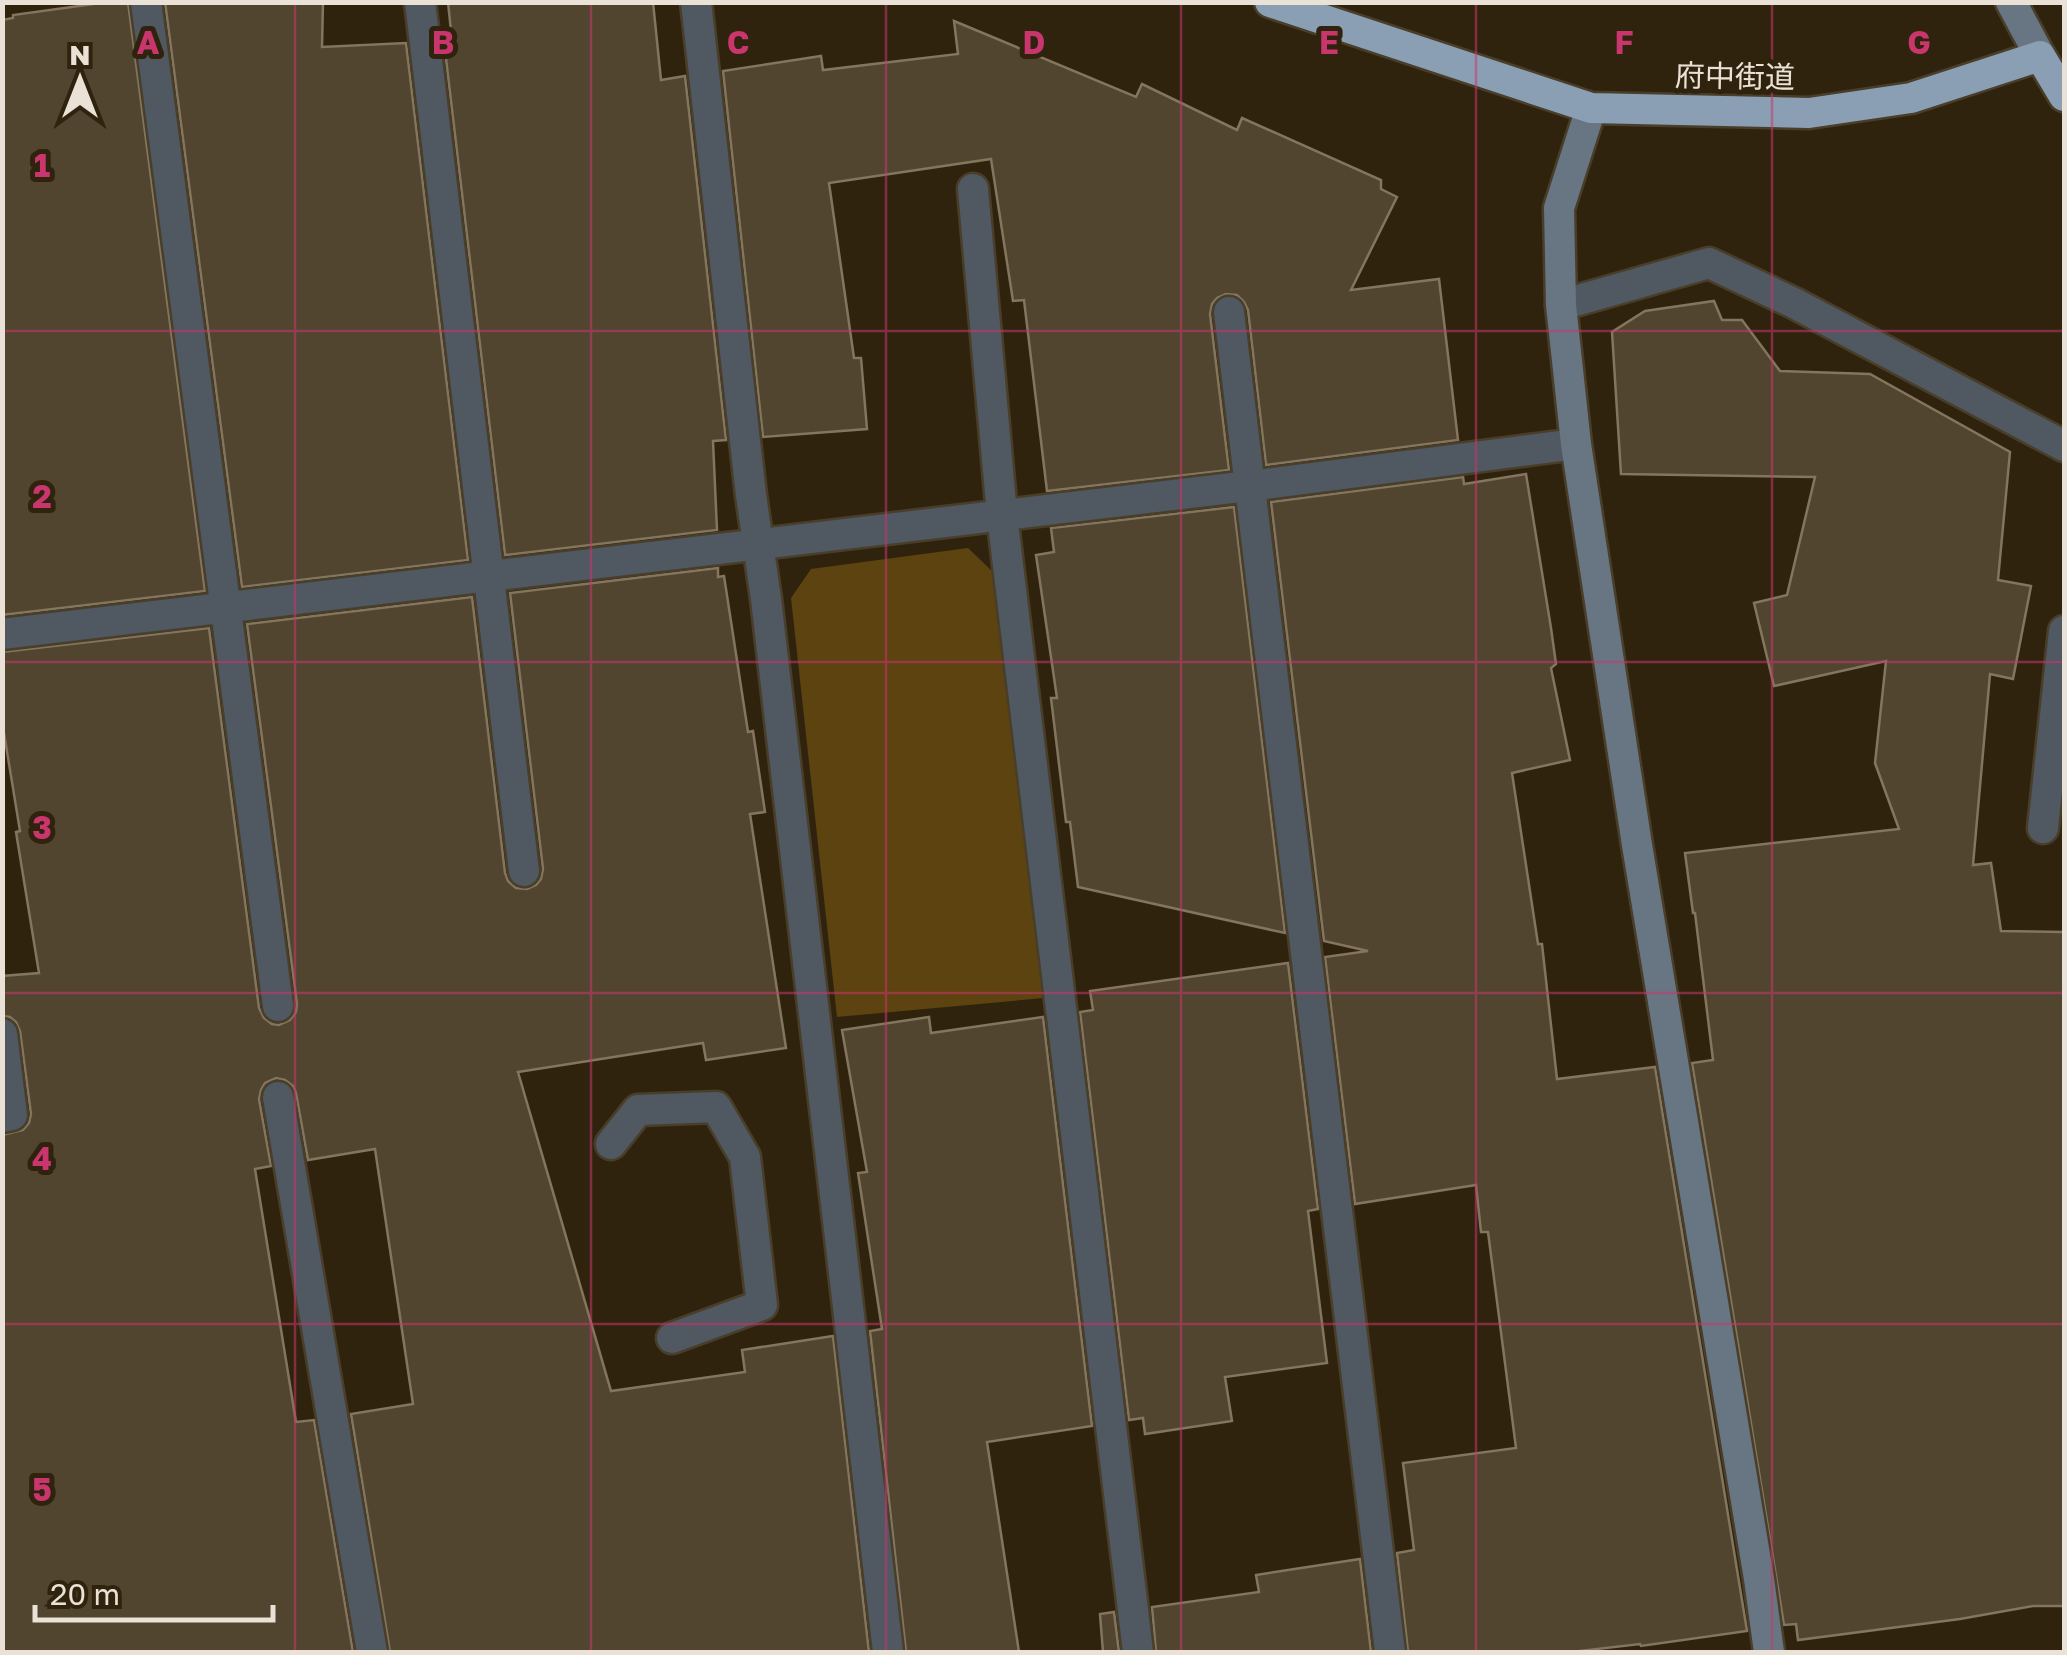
<svg xmlns="http://www.w3.org/2000/svg" width="2067" height="1655" viewBox="0 0 2067 1655" font-family="'Golos Text','Noto Sans JP',sans-serif">
	<rect width="100%" height="100%" fill="#2f230e"/>
	<path fill="#5c4310" d="M968,548l25,24 51,426 -207,19 -46,-419 20,-29z"/>
	<g fill="#51452f" stroke="#83755e" stroke-width="2.5">
		<path d="M108,2h20l77,589 -203,24v-595l11,-2v-3z"/>
		<path d="M165,2h158l-1,45 84,-4 62,517 -226,27z"/>
		<path d="M448,2h205l8,78 24,-4 41,364 -13,1 4,89 -212,25 -61,-513 8,-1z"/>
		<path d="M954,21l182,76 6,-13 95,46 5,-12 139,62v9l16,8 -46,93 88,-11 19,161 -192,25 -18,-155 -4,-8 -7,-7 -11,-1 -9,4 -5,6 -2,10 19,156 -182,21 -23,-191 -11,1 -22,-142 -162,24 25,175h7l6,71 -104,8 -40,-366 98,-15 2,14 135,-16z"/>
		<path d="M1714,301l8,19h20l38,51 90,3 140,78 -12,128 33,6 -18,93 -23,-5 -17,191 18,-2 10,68 63,1v674h-31l-73,13 -162,21 -2,-16 -12,1 -92,-562 21,-3 -18,-147h-2l-8,-60 214,-24 -24,-66 11,-102 -112,25 -20,-83 33,-8 28,-118 -194,-3 -9,-142 33,-21z"/>
		<path d="M1526,474l25,154 5,36 -5,4 19,92 -58,13 26,171h4l15,135 98,-12 92,564 -106,15 -1,-2 -69,8h-163l-11,-99 17,-3 -11,-87 113,-15 -28,-216h-7l-5,-47 -121,19 -30,-247 43,-6 -44,-10 -53,-439 192,-25 1,7z"/>
		<path d="M1234,507l51,426 -207,-46 -8,-65h-4l-15,-124h6l-21,-143 18,-3 -3,-24z"/>
		<path d="M718,568v9l6,-1 24,156 5,-1 12,81 -15,2 36,234 -80,12 -3,-17 -185,29 93,319 134,-19 -3,-22 91,-14 36,316h-479l-39,-238 62,-10 -38,-255 -67,11 -12,-67 -3,-7 -8,-6 -9,-2 -11,5 -4,7 -2,9 12,67 -16,3 41,253 18,-2 39,232h-351v-517l21,-5 6,-7 2,-9 -11,-83 -4,-9 -6,-5 -8,-1v-40l37,-3 -23,-141 4,-1 -18,-110v-69l207,-24 50,380 5,10 8,6 7,1 11,-5 6,-8 1,-8 -50,-380 225,-27 33,276 3,8 8,7 11,1 9,-4 5,-6 2,-10 -33,-276z"/>
		<path d="M1288,963l30,246 -10,2 19,152 -102,14 7,44 -87,13 -2,-16 -14,2 -49,-408 13,-2 -3,-19z"/>
		<path d="M929,1017l2,16 112,-16 49,409 -105,16 32,210h-113l-36,-321 12,-2 -24,-156 9,-1 -25,-142z"/>
		<path d="M1360,1559l11,93h-215l-4,-45 107,-15 -3,-17z"/>
		<path d="M1114,1612l5,40h-16l-3,-38z"/>
	</g>
	<g fill="none" stroke-linecap="round" stroke-linejoin="round">
		<g stroke="#493e2a" stroke-width="35">
			<g id="lane">
				<path d="M146,2l132,1004"/>
				<path d="M420,2l104,869"/>
				<path d="M696,2l55,493 15,104 122,1053"/>
				<path d="M973,189l29,326 136,1137"/>
				<path d="M1561,305l148,-42 85,40 270,143"/>
				<path d="M1229,312l161,1340"/>
				<path d="M2043,828l21,-197"/>
				<path d="M2,1034l10,81 -10,2"/>
				<path d="M278,1097l94,555"/>
			</g>
		</g>
		<g stroke="#493e2a" stroke-width="35">
			<g id="street">
				<path d="M2,634l1247,-148 327,-42"/>
				<path d="M611,1144l27,-34 78,-3 29,50 17,148 -90,33"/>
			</g>
		</g>
		<g stroke="#493e2a" stroke-width="35">
			<g id="secondary">
				<path d="M2011,2l29,54"/>
				<path d="M1591,108l-32,100 2,97 15,139 61,401 122,734 10,73"/>
			</g>
		</g>
		<g stroke="#493e2a" stroke-width="35">
			<path id="highway" d="M1270,2l321,106 218,5 102,-15 129,-42 24,40"/>
		</g>
		<use href="#lane" stroke="#505861" stroke-width="30"/>
		<use href="#street" stroke="#505861" stroke-width="30"/>
		<use href="#secondary" stroke="#687582" stroke-width="30"/>
		<use href="#highway" stroke="#8a9fb3" stroke-width="30"/>
	</g>
	<path fill="none" stroke="#c8366d" stroke-width="2.5" stroke-opacity="0.55" d="M295,2v1650M591,2v1650M886,2v1650M1181,2v1650M1476,2v1650M1772,2v1650M2,331h2062M2,662h2062M2,993h2062M2,1324h2062"/>
	<g text-anchor="middle" dominant-baseline="central" stroke-width="10" stroke-linejoin="round" paint-order="stroke">
		<g font-size="30" fill="#eae2d6" stroke="#2f230e">
			<text transform="translate(1735 76) rotate(1)">府中街道</text>
		</g>
	</g>
	<g font-size="32" text-anchor="middle" font-weight="bold" fill="#c8366d" stroke="#2f230e" stroke-width="10" stroke-linejoin="round" paint-order="stroke">
		<text x="148" y="54">A</text>
		<text x="443" y="54">B</text>
		<text x="738" y="54">C</text>
		<text x="1034" y="54">D</text>
		<text x="1329" y="54">E</text>
		<text x="1624" y="54">F</text>
		<text x="1919" y="54">G</text>
		<text x="42" y="177">1</text>
		<text x="42" y="508">2</text>
		<text x="42" y="839">3</text>
		<text x="42" y="1170">4</text>
		<text x="42" y="1501">5</text>
	</g>
	<rect width="2067" height="1655" fill="none" stroke="#eae2d6" stroke-width="10"/>
	<g transform="translate(80 80)" stroke="#2f230e" stroke-width="8" paint-order="stroke">
	<path d="M0-8L18 38L0 25L-18 38Z" fill="#eae2d6"/>
	<text y="-15" font-size="28" font-weight="bold" text-anchor="middle" fill="#eae2d6">N</text>
	</g>
	<path d="M35 1605v15h238v-15" fill="none" stroke="#eae2d6" stroke-width="5"/>
	<text x="50" y="1605" font-size="30" fill="#eae2d6" stroke="#2f230e" stroke-width="8" paint-order="stroke">20 m</text>
</svg>
